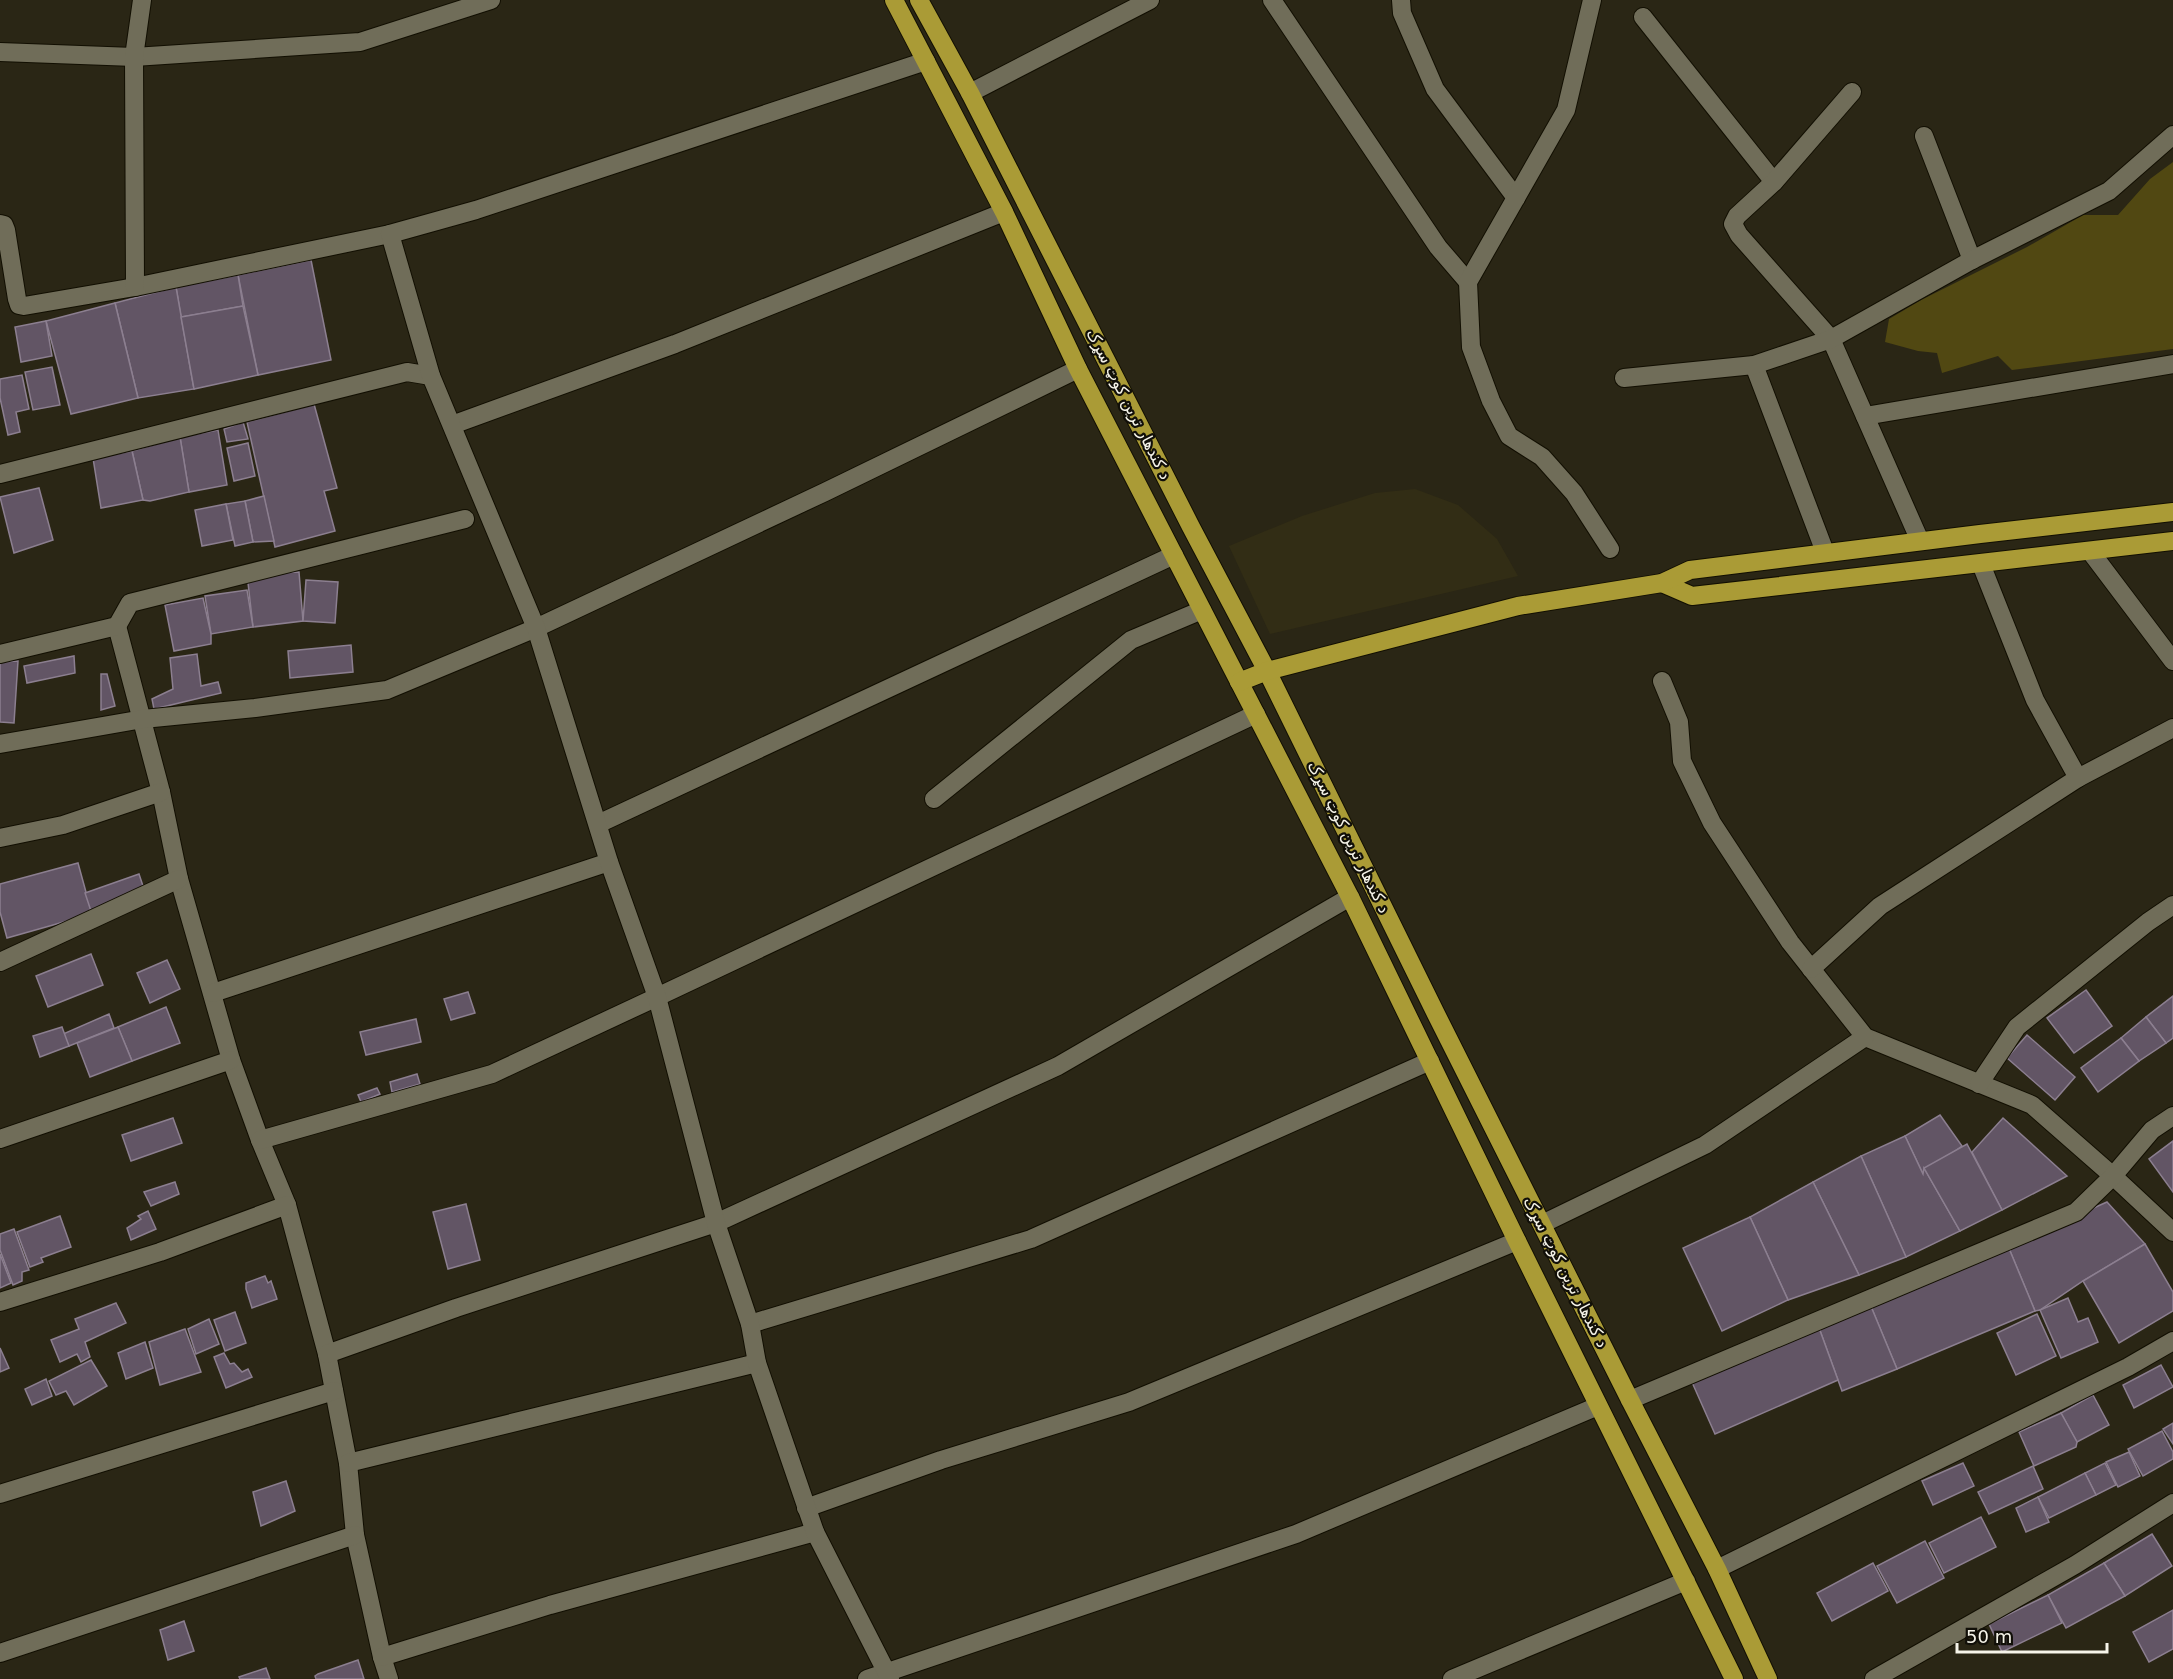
<svg xmlns="http://www.w3.org/2000/svg" width="2173" height="1679" viewBox="0 0 2173 1679" font-family="'DejaVu Sans','Noto Sans Arabic',sans-serif">
	<rect width="100%" height="100%" fill="#2a2615"/>
	<path fill="#322d15" d="M1415,489l43,16 39,34 21,37 -248,58 -41,-88 73,-30 73,-23z"/>
	<path fill="#514812" d="M2173,162v187l-161,21 -14,-14 -56,17 -5,-20 -19,-2 -33,-9 4,-23 32,-19 106,-53 56,-32h35l32,-36z"/>
	<g fill="#625565" stroke="#8c7f90" stroke-width="1.5">
		<path d="M311,260l20,100 -73,15 -20,-100z"/>
		<path d="M238,275l5,31 -62,11 -5,-30z"/>
		<path d="M176,287l18,102 -56,9 -23,-95z"/>
		<path d="M115,303l23,95 -67,16 -25,-93z"/>
		<path d="M243,306l15,69 -64,14 -13,-72z"/>
		<path d="M46,321l6,35 -31,6 -6,-35z"/>
		<path d="M52,367l8,38 -27,5 -8,-38z"/>
		<path d="M22,375l7,34 -13,3 4,20 -12,3 -8,-37v-19z"/>
		<path d="M314,404l23,84 -13,3 11,40 -60,16 -28,-125z"/>
		<path d="M243,422l5,17 -21,3 -3,-13z"/>
		<path d="M218,430l9,55 -38,7 -9,-55z"/>
		<path d="M180,437l9,55 -39,9 -7,-1 -11,-49z"/>
		<path d="M248,443l7,33 -21,5 -7,-33z"/>
		<path d="M132,451l11,49 -42,8 -8,-50z"/>
		<path d="M39,488l14,52 -39,13 -14,-56z"/>
		<path d="M264,496l10,45 -21,1 -8,-41z"/>
		<path d="M245,501l8,41 -18,4 -9,-42z"/>
		<path d="M226,504l7,36 -31,6 -7,-36z"/>
		<path d="M299,572l4,49 -50,6 -6,-53z"/>
		<path d="M306,580l32,2 -3,41 -32,-2z"/>
		<path d="M247,590l6,37 -42,7 -6,-38z"/>
		<path d="M203,598l8,36v10l-37,7 -9,-46z"/>
		<path d="M351,645l2,27 -63,6 -2,-27z"/>
		<path d="M197,654l4,32 17,-4 3,11 -67,16 -2,-10 21,-10 -3,-31z"/>
		<path d="M74,656l1,17 -48,10 -3,-17z"/>
		<path d="M18,661l-4,62 -14,-1v-60z"/>
		<path d="M101,674h6l8,32 -14,4z"/>
		<path d="M78,863l14,51 -85,24 -7,-26v-28z"/>
		<path d="M139,874l7,21 -54,19 -7,-21z"/>
		<path d="M91,954l12,31 -55,22 -12,-31z"/>
		<path d="M167,960l13,29 -30,14 -13,-30z"/>
		<path d="M2086,990l26,36 -38,27 -27,-35z"/>
		<path d="M468,992l7,21 -24,7 -7,-21z"/>
		<path d="M2173,996v42l-7,5 -20,-26z"/>
		<path d="M166,1007l14,36 -48,18 -14,-34z"/>
		<path d="M109,1014l5,14 -45,18 -6,-12z"/>
		<path d="M2146,1017l20,26 -27,18 -18,-23z"/>
		<path d="M416,1019l5,23 -55,13 -6,-23z"/>
		<path d="M62,1027l7,19 -29,11 -7,-21z"/>
		<path d="M118,1027l14,34 -42,16 -13,-34z"/>
		<path d="M2027,1035l48,42 -20,23 -48,-42z"/>
		<path d="M2121,1038l18,23 -41,31 -17,-24z"/>
		<path d="M417,1074l3,10 -28,8 -2,-10z"/>
		<path d="M377,1088l3,6 -19,8 -3,-7z"/>
		<path d="M1940,1115l22,31 -39,28 -18,-38z"/>
		<path d="M173,1118l9,25 -51,18 -9,-26z"/>
		<path d="M2003,1118l64,58 -65,34 -30,-58z"/>
		<path d="M1905,1136l18,38 1,-6 36,63 -54,26 -45,-101z"/>
		<path d="M2173,1141v51l-24,-33z"/>
		<path d="M1967,1144l35,66 -42,21 -36,-63z"/>
		<path d="M1861,1156l45,101 -47,18 -46,-93z"/>
		<path d="M175,1182l4,12 -28,12 -7,-14z"/>
		<path d="M1813,1182l46,93 -71,25 -38,-83z"/>
		<path d="M2107,1202l38,42 -62,37 -43,29 -5,1 -27,-65z"/>
		<path d="M466,1204l14,56 -32,9 -15,-57z"/>
		<path d="M148,1211l8,18 -25,11 -4,-12 14,-9 -3,-3z"/>
		<path d="M60,1216l11,31 -30,11 2,4 -13,5 -13,-35z"/>
		<path d="M1750,1217l38,83 -66,31 -39,-83z"/>
		<path d="M14,1229l15,41 -7,2v9l-9,4 -13,-35v-16z"/>
		<path d="M2145,1244l28,48v19l-54,32 -36,-62z"/>
		<path d="M2008,1246l27,65 -138,58 -27,-65z"/>
		<path d="M0,1254l11,29 -11,5z"/>
		<path d="M265,1276l3,7 3,-2 6,18 -25,9 -6,-19v-6z"/>
		<path d="M2068,1298l10,24 10,-4 10,24 -37,16 -21,-48z"/>
		<path d="M116,1303l10,20 -41,19 5,15 -9,5 -4,-8 -17,8 -9,-22 28,-11 -4,-10z"/>
		<path d="M1870,1304l27,65 -55,22 -24,-66z"/>
		<path d="M235,1312l11,31 -21,8 -11,-31z"/>
		<path d="M2037,1314l19,42 -40,19 -19,-42z"/>
		<path d="M209,1319l10,25 -23,10 -8,-25z"/>
		<path d="M1818,1325l20,55 -123,54 -24,-54z"/>
		<path d="M185,1329l16,43 -41,13 -11,-43z"/>
		<path d="M145,1342l8,26 -27,11 -8,-26z"/>
		<path d="M0,1348l9,20 -9,4z"/>
		<path d="M224,1353l6,11 4,-1 8,9 6,-3 4,8 -26,11 -12,-31z"/>
		<path d="M91,1360l16,26 -33,19 -8,-14 -10,4 -7,-14z"/>
		<path d="M2161,1365l12,22 -39,21 -11,-23z"/>
		<path d="M46,1379l6,17 -20,9 -7,-16z"/>
		<path d="M2093,1395l16,30 -32,17 -16,-29z"/>
		<path d="M2061,1413l16,29 -1,5 -42,19 -15,-34z"/>
		<path d="M2173,1423v21l-10,-15z"/>
		<path d="M2162,1431l11,21v7l-30,17 -15,-27z"/>
		<path d="M2129,1452l11,24 -22,11 -12,-25z"/>
		<path d="M1963,1463l11,23 -41,19 -11,-24z"/>
		<path d="M2105,1463l11,22 -20,10 -11,-22z"/>
		<path d="M2033,1466l10,23 -54,25 -11,-22z"/>
		<path d="M2085,1473l11,22 -47,23 -11,-21z"/>
		<path d="M286,1481l9,30 -34,15 -8,-34z"/>
		<path d="M2038,1497l11,25 -23,10 -10,-24z"/>
		<path d="M1981,1517l15,30 -52,26 -15,-30z"/>
		<path d="M2152,1534l20,32 -47,30 -21,-33z"/>
		<path d="M1925,1541l19,37 -47,25 -20,-37z"/>
		<path d="M1873,1563l15,28 -56,30 -15,-28z"/>
		<path d="M2104,1563l21,33 -59,32 -18,-33z"/>
		<path d="M2048,1595l14,28 -60,29 -13,-28z"/>
		<path d="M2173,1610v39l-24,13 -16,-30z"/>
		<path d="M184,1621l10,30 -26,9 -8,-30z"/>
		<path d="M358,1660l6,19h-48l-1,-3 3,-2z"/>
		<path d="M266,1668l4,11h-30l-1,-2z"/>
	</g>
	<g fill="none" stroke-linecap="round" stroke-linejoin="round">
		<g stroke="#120f02" stroke-width="20">
			<g id="minor">
				<path d="M1272,0l166,247 30,35"/>
				<path d="M1401,0l1,13 33,76 81,109"/>
				<path d="M1592,0l-26,110 -98,172 3,65 20,54 18,35 33,21 32,36 36,56"/>
				<path d="M1643,17l131,165"/>
				<path d="M0,52l134,5 226,-15 131,-42"/>
				<path d="M1852,92l-78,90 -37,34 -4,8 6,11 92,104 89,202"/>
				<path d="M970,93l180,-93"/>
				<path d="M1924,136l48,124"/>
				<path d="M0,224l4,1 2,5 11,69 2,6 5,1 111,-19 255,-53"/>
				<path d="M135,287l-1,-230 8,-57"/>
				<path d="M1754,365l71,187"/>
				<path d="M1624,378l130,-13 77,-26 141,-79 137,-69 64,-56"/>
				<path d="M1865,416l308,-52"/>
				<path d="M452,425l223,-81 329,-132"/>
				<path d="M0,474l407,-102 24,4"/>
				<path d="M2090,551l83,110"/>
				<path d="M1981,564l54,136 43,78"/>
				<path d="M117,626l44,166 18,87 52,181 29,80 27,65 40,149 21,109 7,72 27,122 7,22"/>
				<path d="M0,654l117,-28 13,-23 335,-84"/>
				<path d="M1662,681l17,41 3,39 30,62 78,119 75,95 167,68 81,71 60,56"/>
				<path d="M0,744l143,-25 112,-11 132,-18 149,-62 289,-136 253,-123"/>
				<path d="M934,799l197,-159 71,-30"/>
				<path d="M598,824l576,-269"/>
				<path d="M0,838l63,-13 98,-33"/>
				<path d="M0,962l179,-83"/>
				<path d="M1811,969l69,-63 198,-128 95,-50"/>
				<path d="M213,993l396,-131"/>
				<path d="M1979,1084l38,-57 131,-105 25,-17"/>
				<path d="M0,1139l231,-79"/>
				<path d="M260,1140l232,-66 165,-77 599,-283"/>
				<path d="M1542,1224l163,-79 160,-108"/>
				<path d="M0,1302l160,-50 127,-47"/>
				<path d="M750,1324l281,-85 399,-178"/>
				<path d="M327,1354l129,-46 260,-85 342,-157 292,-169"/>
				<path d="M1630,1400l446,-188 37,-36 39,-46 21,-14"/>
				<path d="M348,1463l409,-100"/>
				<path d="M0,1494l334,-103"/>
				<path d="M806,1508l135,-48 188,-58 388,-161"/>
				<path d="M1717,1569l411,-202 45,-26"/>
				<path d="M0,1653l355,-118"/>
				<path d="M382,1657l168,-52 265,-73"/>
				<path d="M867,1679l429,-145 302,-128"/>
				<path d="M890,1679l-75,-147 -58,-169 -7,-39 -34,-101 -59,-226 -48,-135 -73,-234 -105,-252 -41,-142 86,-24 450,-149"/>
				<path d="M1452,1679l234,-98"/>
				<path d="M1874,1679l201,-114 98,-62"/>
			</g>
		</g>
		<g stroke="#120f02" stroke-width="20">
			<g id="major">
				<path d="M894,0l110,212 74,157 272,528 167,344 217,438"/>
				<path d="M919,0l51,93 221,434 76,144 169,343 194,386 87,169 51,110"/>
				<path d="M1662,583l30,13 481,-55"/>
				<path d="M1239,682l28,-11 251,-65 144,-23 28,-13 290,-36 193,-22"/>
			</g>
		</g>
		<use href="#minor" stroke="#706d59" stroke-width="18"/>
		<use href="#major" stroke="#aa9b36" stroke-width="18"/>
	</g>
	<g text-anchor="middle" dominant-baseline="central" stroke-width="4.5" stroke-linejoin="round" paint-order="stroke">
		<g font-size="16" fill="#f6f4e9" stroke="#110f08">
			<text transform="translate(1129 404) rotate(63)">د کندهار ترين کوټ سړک</text>
			<text transform="translate(1349 837) rotate(64)">د کندهار ترين کوټ سړک</text>
			<text transform="translate(1566 1272) rotate(63)">د کندهار ترين کوټ سړک</text>
		</g>
	</g>
	<path d="M1957 1643v9h150v-9" fill="none" stroke="#f6f4e9" stroke-width="3"/>
	<text x="1966" y="1643" font-size="18" fill="#f6f4e9" stroke="#110f08" stroke-width="4.5" paint-order="stroke">50 m</text>
</svg>
